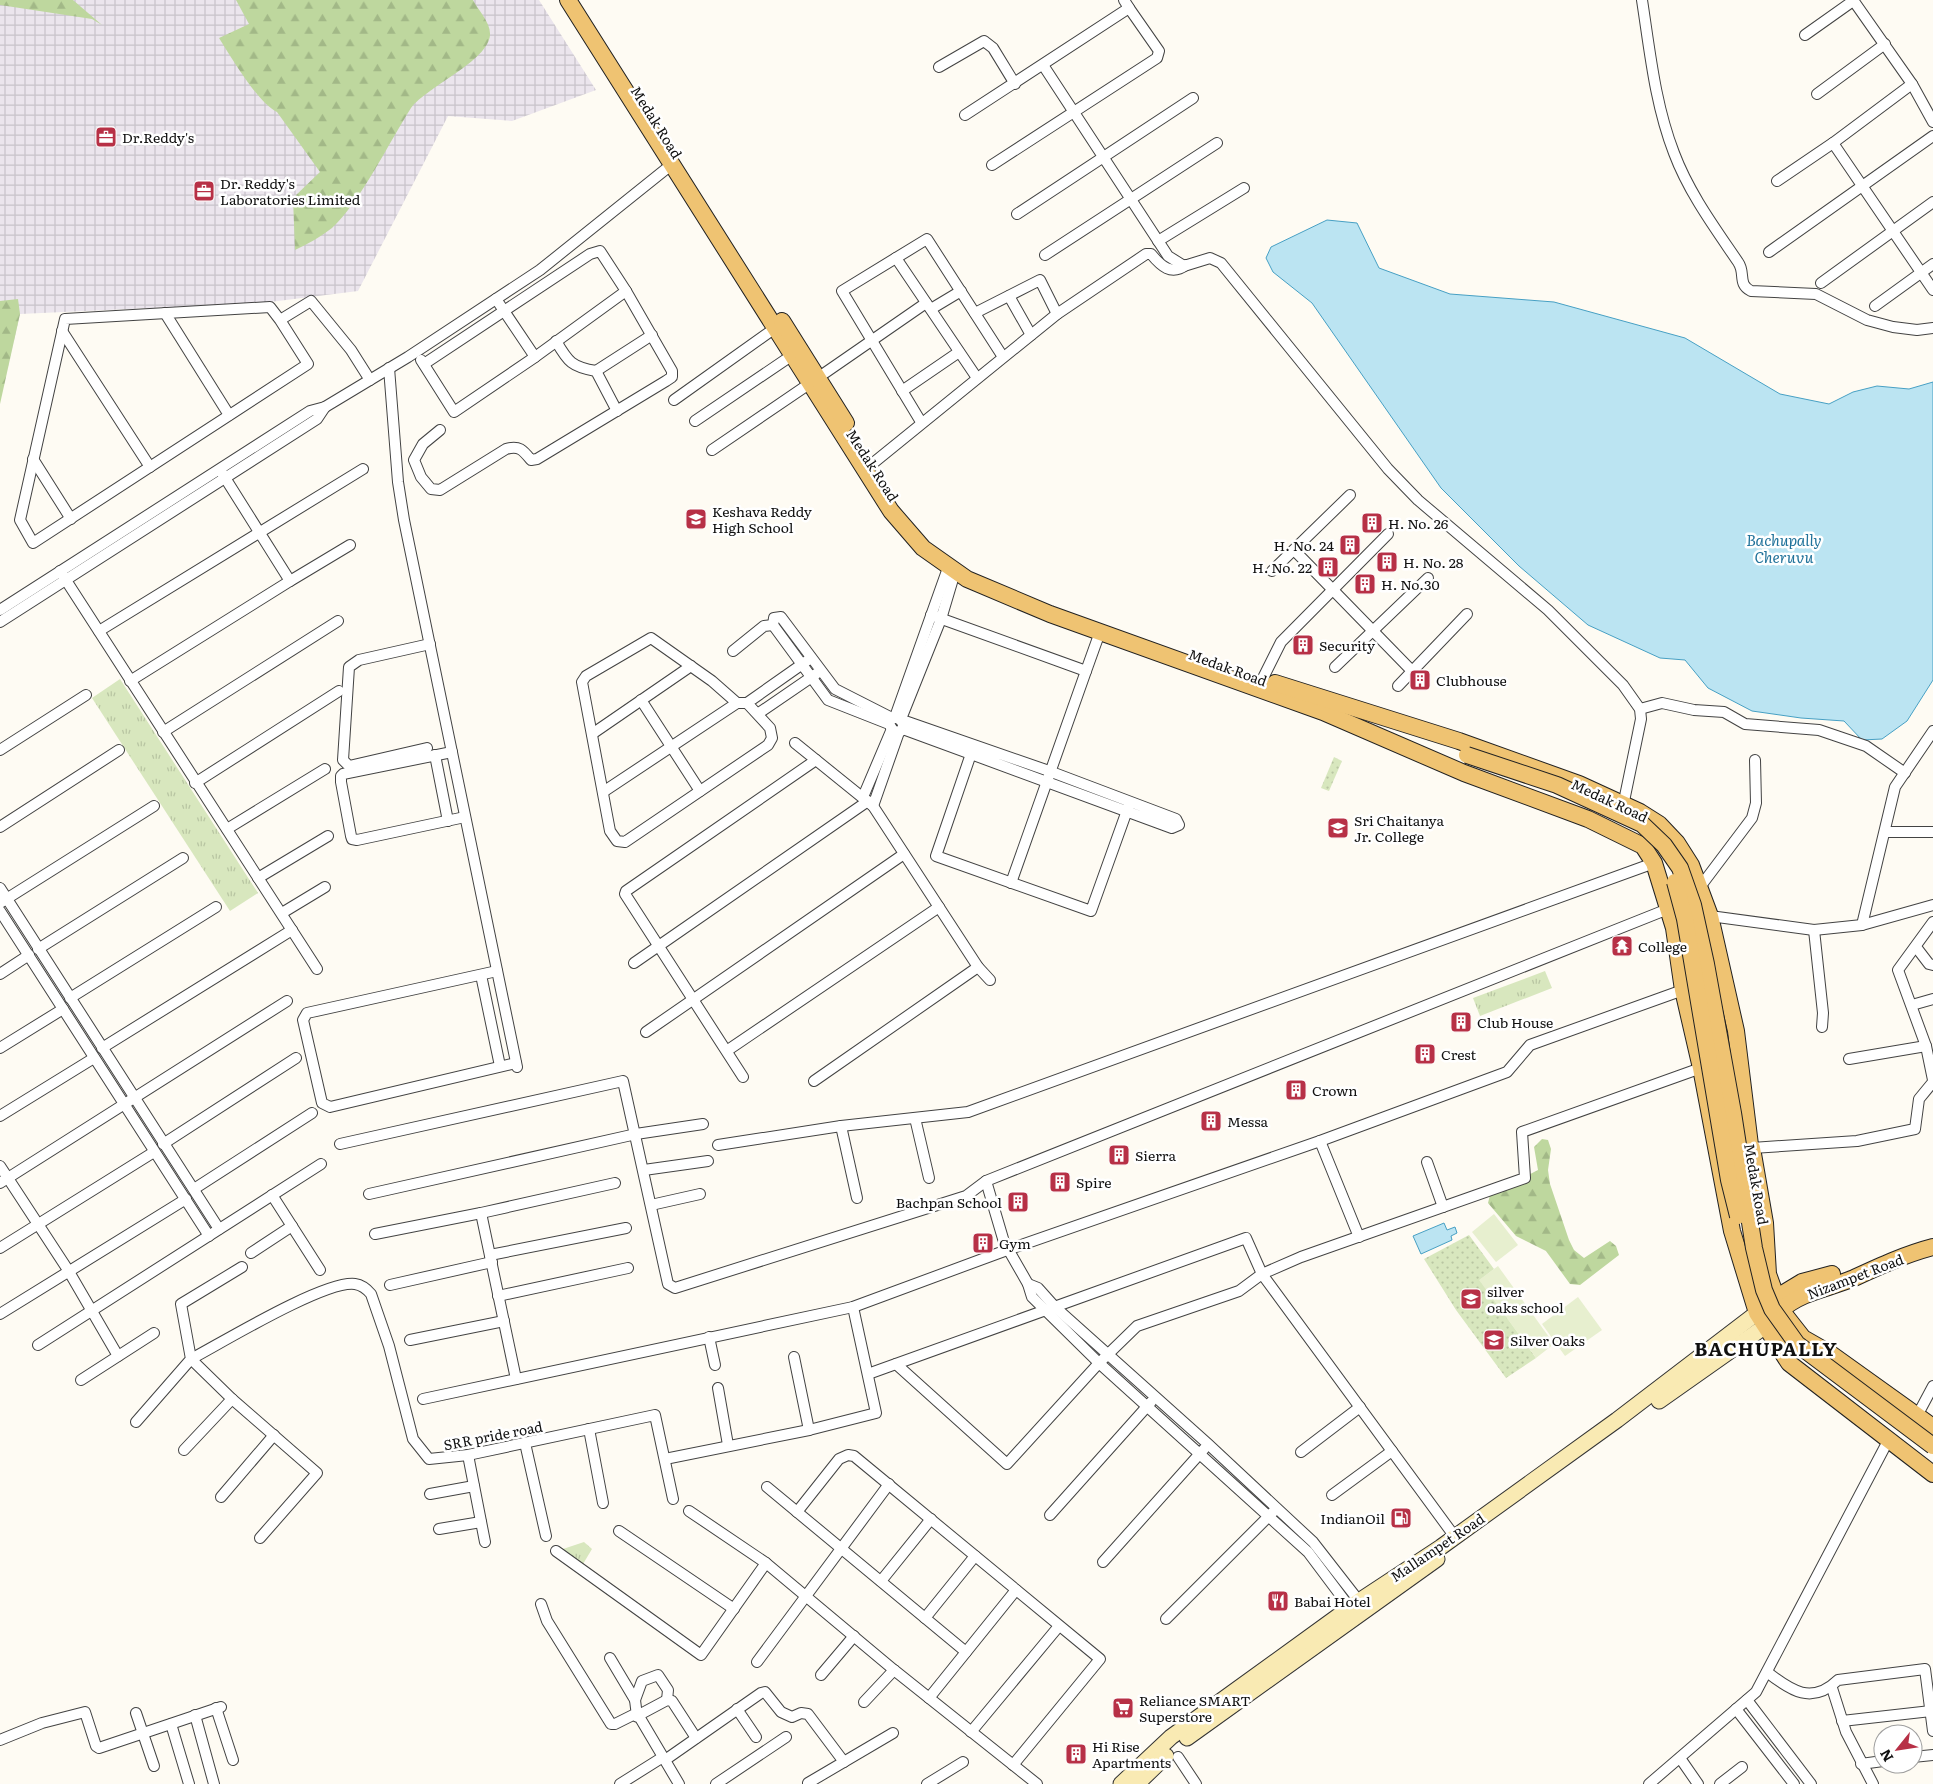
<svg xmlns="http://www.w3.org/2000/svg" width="1933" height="1784" viewBox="0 0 1933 1784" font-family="Literata,serif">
	<defs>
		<pattern id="industrial-grid" width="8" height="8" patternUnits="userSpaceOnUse" patternTransform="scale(1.25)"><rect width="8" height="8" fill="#ebe5ed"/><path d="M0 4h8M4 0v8" fill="none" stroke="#c8c3ca"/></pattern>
		<pattern id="grass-dots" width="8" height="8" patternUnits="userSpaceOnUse" patternTransform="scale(1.25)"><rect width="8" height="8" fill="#d8e7be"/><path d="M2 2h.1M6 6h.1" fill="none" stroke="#b8c5a2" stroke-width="1.8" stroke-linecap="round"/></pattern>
		<pattern id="forest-firs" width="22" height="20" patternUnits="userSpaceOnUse" patternTransform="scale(1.25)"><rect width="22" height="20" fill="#bed79e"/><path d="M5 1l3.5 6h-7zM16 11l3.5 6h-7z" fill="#a2b887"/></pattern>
		<pattern id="park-tufts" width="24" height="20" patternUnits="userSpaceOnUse" patternTransform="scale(1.25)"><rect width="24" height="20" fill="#d8e7be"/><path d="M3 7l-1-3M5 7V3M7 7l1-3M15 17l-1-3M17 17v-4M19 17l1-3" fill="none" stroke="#b8c5a2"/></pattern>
	</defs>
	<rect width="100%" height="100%" fill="#fefbf3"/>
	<path fill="url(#industrial-grid)" d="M0,0h539l57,90 -84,31 -64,-5 -90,175 -96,12 -242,11 -20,87z"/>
	<g fill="url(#grass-dots)">
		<path d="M1334,757l8,4 -13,30 -8,-3z"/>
		<path d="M1469,1235l25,34 -14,11 56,78 -30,20 -50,-68 -32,-51z"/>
	</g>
	<g fill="url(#forest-firs)">
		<path d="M0,0h73l29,25 -10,-6 -92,-14z"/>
		<path d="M236,0h237c5,10 18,23 17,35 -2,26 -62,51 -79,73 -21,33 -52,96 -79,120 -12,9 -24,16 -37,22l-2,-52 27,-26 -43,-60c-19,-9 -46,-55 -58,-74l30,-14z"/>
		<path d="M18,299l2,15 -20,90v-103z"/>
		<path d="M1542,1139l6,1 3,9 -3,21 2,14 19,56 5,10 10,8 26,-17 6,5 3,9 -39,30 -10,-1 -24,-33 -30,-15 -28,-33 2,-8 48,-25 -4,-23z"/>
	</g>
	<g fill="url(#park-tufts)">
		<path d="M120,679l138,214 -28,18 -138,-213z"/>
		<path d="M1545,971l7,17 -72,28 -7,-18z"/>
		<path d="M584,1542l8,7 -9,15 -23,-14z"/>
	</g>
	<g fill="#e7efcf">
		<path d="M1494,1214l24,31 -22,17 -24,-30z"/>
		<path d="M1498,1266l56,78 -18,14 -57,-78z"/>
		<path d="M1578,1297l24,33 -37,26 -23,-32z"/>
	</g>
	<g fill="#bbe4f2" stroke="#47a0c4">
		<path d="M1327,220l30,3 22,45 71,26 104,8 131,36 95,56 49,10 24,-12 24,-6 32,3 24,-7v298l-26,41 -25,18 -20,1 -18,-19 -43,-3 -49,-7 -44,-23 -23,-28 -25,-2 -72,-33 -69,-59 -78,-78 -129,-185 -39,-31 -7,-14 5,-11z"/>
		<path d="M1444,1223l3,7 8,-3 2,6 -6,3 1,4 -31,14 -8,-18z"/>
	</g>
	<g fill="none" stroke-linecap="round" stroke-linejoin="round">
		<g stroke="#434343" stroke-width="12">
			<g id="minor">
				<path d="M1642,0c8,52 13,104 32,153 15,40 41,75 64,109 8,11 -1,22 13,29l65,3 51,26 26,7 24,3 16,-2"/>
				<path d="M1805,35l48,-34"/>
				<path d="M1043,65l125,191 16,10 26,-8 11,5 167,206 30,31 130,110 75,75 17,24 1,10 -18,87"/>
				<path d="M939,67l45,-26 9,7 22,36"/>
				<path d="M1912,84l21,38"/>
				<path d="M1817,94l68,-50"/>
				<path d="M965,115l164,-107 -5,-8"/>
				<path d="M1833,143l100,147"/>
				<path d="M992,165l165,-107 2,-7 -30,-43"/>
				<path d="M1777,181l56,-38 79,-59 -59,-84"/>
				<path d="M1017,214l176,-116"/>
				<path d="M1158,241l86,-53"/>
				<path d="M1769,252l164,-116"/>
				<path d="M1045,255l172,-112"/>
				<path d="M896,258l81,120"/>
				<path d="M1821,283l112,-81"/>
				<path d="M1009,296l22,39"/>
				<path d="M1875,306l58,-42"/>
				<path d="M931,309l30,-18"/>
				<path d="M165,313l64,102"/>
				<path d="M975,313l65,-33 17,34"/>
				<path d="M280,320l-10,-13 -205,12 -45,201 13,23 275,-179 -28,-44 31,-19 40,49 19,30"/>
				<path d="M62,331l88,136"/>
				<path d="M556,341c12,21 16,26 40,30l21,40"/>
				<path d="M421,360l33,52 81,-55 -39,-58"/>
				<path d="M424,364l166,-110 10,-3 26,40 -91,66"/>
				<path d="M389,368l9,114 6,38 113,547"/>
				<path d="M596,371l56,-36"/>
				<path d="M819,377l107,-74"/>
				<path d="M902,391l57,-39"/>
				<path d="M674,400l101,-72"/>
				<path d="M695,421l96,-65"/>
				<path d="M921,422l-79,-131 85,-52 76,118"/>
				<path d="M440,430l-17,14 -9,16 7,17 10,12 9,1 66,-41c13,-4 17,1 25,11l6,-1 129,-78 6,-4v-6l-46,-80"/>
				<path d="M712,450l97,-66"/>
				<path d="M33,459l38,60"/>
				<path d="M872,464l185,-150 89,-60h5c10,12 20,22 35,11"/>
				<path d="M222,473l68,108 60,-36"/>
				<path d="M1294,550l118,121"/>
				<path d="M60,571l257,398"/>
				<path d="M1272,571l78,-76"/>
				<path d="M0,610l310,-199 15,-4 83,-50 132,-87 131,-105"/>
				<path d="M931,615l155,56 -75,212"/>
				<path d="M0,622l317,-203 8,-12"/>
				<path d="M773,625l55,75 61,24 5,8 7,-1 3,-7 -7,-7 -7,3 -1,4"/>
				<path d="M773,625l1,-7 7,-1 54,72 57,29"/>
				<path d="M99,631l264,-162"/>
				<path d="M733,651l31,-25 9,-1"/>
				<path d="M1335,667l93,-89"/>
				<path d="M1086,671l14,-39"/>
				<path d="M1262,680l19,-38 107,-108"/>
				<path d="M130,681l160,-100"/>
				<path d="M1398,686l69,-72"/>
				<path d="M641,700l59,91"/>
				<path d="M747,703l23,25 2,10 -4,7 -143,97 -8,-1 -7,-10 -28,-149 4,-6 65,-38 61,43 25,22h10l64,-45"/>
				<path d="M1640,709l22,-6 32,7 30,2 21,12 74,6 47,16 39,27"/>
				<path d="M759,713l57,-39"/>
				<path d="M903,714l38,-95 14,-47"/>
				<path d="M895,717l53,-149"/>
				<path d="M902,720l147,51 127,48 3,6 -7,3 -269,-99"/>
				<path d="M163,732l175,-111"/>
				<path d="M592,734l99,-68"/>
				<path d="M795,743l78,63 105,161 12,13"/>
				<path d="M427,748l-78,18 -6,-6 6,-93 10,-7 71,-16"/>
				<path d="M973,748l-37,108 155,55 38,-106"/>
				<path d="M0,750l86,-55"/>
				<path d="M452,752l-109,22 -2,2v6l10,54 1,3 5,1 108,-23"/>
				<path d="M435,755l13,66"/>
				<path d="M195,783l144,-92"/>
				<path d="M603,792l134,-89"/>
				<path d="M863,797l28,-66"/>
				<path d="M873,806l26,-74"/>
				<path d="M0,827l119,-77"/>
				<path d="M227,829l98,-60"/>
				<path d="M1885,832h48"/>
				<path d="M258,878l70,-42"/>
				<path d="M1700,887l52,-69 4,-15 -1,-43"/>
				<path d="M0,888l219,341"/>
				<path d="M0,903l154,-97"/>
				<path d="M0,911l209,325"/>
				<path d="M282,913l43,-26"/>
				<path d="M1710,916l104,14 48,-5 71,-20"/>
				<path d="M1933,922l-35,48 28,76 7,34"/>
				<path d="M1862,925l33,-138 38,-56"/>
				<path d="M1814,930l9,83 -1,14"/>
				<path d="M1916,947l13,17 4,1"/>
				<path d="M38,949l145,-91"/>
				<path d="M634,963l234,-162"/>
				<path d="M497,971l-190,42 -4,7 19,83 8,4 186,-44"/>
				<path d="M0,974l29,-19"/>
				<path d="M481,975l19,91"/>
				<path d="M70,998l146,-91"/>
				<path d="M1912,1005l21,-6"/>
				<path d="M646,1032l258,-178"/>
				<path d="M0,1048l63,-39"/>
				<path d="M102,1048l190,-118"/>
				<path d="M728,1050l211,-143"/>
				<path d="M1849,1059l77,-13"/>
				<path d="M743,1077l-118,-183 1,-3 190,-131"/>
				<path d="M814,1081l164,-114"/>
				<path d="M0,1116l94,-58"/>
				<path d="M915,1118l14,60"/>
				<path d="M841,1126l16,72"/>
				<path d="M1320,1141l39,96"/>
				<path d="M163,1144l133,-86"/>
				<path d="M340,1144l283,-63 45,203 7,4 291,-92 20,-15 682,-272"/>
				<path d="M718,1145l123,-19 127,-14 686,-249"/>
				<path d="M1752,1148l105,-7 58,-12 4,-30 14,-17"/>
				<path d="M1427,1162l16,45"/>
				<path d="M0,1166l68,104 50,86"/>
				<path d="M644,1170l64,-9"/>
				<path d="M986,1181l18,61 24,42 4,13 67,66 209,189 42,56"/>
				<path d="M0,1183l287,-182"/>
				<path d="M194,1189l118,-76"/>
				<path d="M369,1194l267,-60 67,-10"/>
				<path d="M272,1195l48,75"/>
				<path d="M651,1205l49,-11"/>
				<path d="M481,1213l35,166"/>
				<path d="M375,1234l106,-21 134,-30"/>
				<path d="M0,1248l154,-96"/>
				<path d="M251,1253l41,-27"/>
				<path d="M490,1255l136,-27"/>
				<path d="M1028,1284l10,4 17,19 153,137 105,98 46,59"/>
				<path d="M390,1285l102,-23"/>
				<path d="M498,1296l130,-28"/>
				<path d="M0,1314l186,-115"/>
				<path d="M709,1337l6,28"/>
				<path d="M410,1340l94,-19"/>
				<path d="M38,1345l283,-181"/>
				<path d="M794,1357l15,73"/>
				<path d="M896,1364l111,100 92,-101 38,-37 102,-35 23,-17 39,-17 224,-79 -3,-46 179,-64"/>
				<path d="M868,1374l378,-136 16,36 193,263"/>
				<path d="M81,1380l73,-47"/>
				<path d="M718,1388l10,57"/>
				<path d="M423,1399l430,-92 154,-57 313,-109 187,-69 23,-27 153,-55"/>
				<path d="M1917,1416l16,-30"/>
				<path d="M136,1422l55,-63 -10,-55 61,-37"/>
				<path d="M589,1429l14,74"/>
				<path d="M525,1443l21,93"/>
				<path d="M184,1450l48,-51"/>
				<path d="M1301,1452l59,-45"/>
				<path d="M468,1455l17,87"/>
				<path d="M665,1459l144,-29 67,-17 -23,-106"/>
				<path d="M767,1487l199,165"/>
				<path d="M430,1494l44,-8"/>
				<path d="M1332,1495l60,-44"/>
				<path d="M221,1497l53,-62"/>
				<path d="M689,1511l77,52 128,107 143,114"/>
				<path d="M797,1512l42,-53 9,-4 6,1 246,203 -87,106"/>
				<path d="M1050,1515l101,-113"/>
				<path d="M439,1529l42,-7"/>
				<path d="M619,1531l115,78"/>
				<path d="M260,1538l57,-65 -85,-74 -41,-40c32,-17 134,-79 164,-75 7,1 11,4 16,10l18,52 24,93 16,20 39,-4 187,-40 18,84"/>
				<path d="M556,1551l145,104 65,-92"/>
				<path d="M1103,1562l101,-113"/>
				<path d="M881,1581l50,-62"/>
				<path d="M541,1604l6,17 64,103h4l18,-9 7,3 39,66"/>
				<path d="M925,1618l50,-62"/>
				<path d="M1166,1619l107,-107"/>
				<path d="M610,1658l25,42 2,16 30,-16 5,1 24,37"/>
				<path d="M757,1662l132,-178"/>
				<path d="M1767,1672c24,19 45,33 71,8l87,-11 8,62"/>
				<path d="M821,1675l33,-39"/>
				<path d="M1832,1688l14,44 27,52"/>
				<path d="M929,1698l87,-108"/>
				<path d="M635,1700l7,-19 16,-6 10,15 -1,10"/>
				<path d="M1747,1700l64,84"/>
				<path d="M864,1702l30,-32"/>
				<path d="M216,1708l17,52"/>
				<path d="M737,1709l19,28"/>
				<path d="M1736,1709l58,75"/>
				<path d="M136,1713l18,53"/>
				<path d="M195,1715l19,69"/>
				<path d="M1842,1721l89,-10"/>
				<path d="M171,1724l18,60"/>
				<path d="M971,1732l88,-106"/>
				<path d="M0,1740l42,-17 43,-11 11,34 3,2 122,-41"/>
				<path d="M1178,1757l18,27"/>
				<path d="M1913,1757l20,-2"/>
				<path d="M1680,1758l18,26"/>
				<path d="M665,1760l96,-67 4,-1 16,20 11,5 9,-4 7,1 36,48"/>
				<path d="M1861,1764l22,-3"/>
				<path d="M808,1783l85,-50"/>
				<path d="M620,1784l43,-27"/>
				<path d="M716,1784l70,-47"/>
				<path d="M927,1784l36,-22"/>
				<path d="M1649,1784l107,-92 133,-253"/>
				<path d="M1720,1784l22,-17"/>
			</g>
		</g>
		<g stroke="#323232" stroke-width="17">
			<g id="secondary">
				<path d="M1659,1401l105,-74"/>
				<path d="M1187,1738l250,-179"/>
				<path d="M1121,1784l50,-47 188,-136 82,-54 176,-127 140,-107"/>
				<path d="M1137,1784l29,-28"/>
			</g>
		</g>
		<g stroke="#212121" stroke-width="18">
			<g id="primary">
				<path d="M568,0l323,511 32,37 44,31 83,35 273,98 141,61 124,46 55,27 11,17 20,65 9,62 18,78 31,163 25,82 32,50 144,111"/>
				<path d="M782,321l64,102"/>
				<path d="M1275,683l184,58 120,43 61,28 19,12 18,19 14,22 19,51 26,115 14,114 2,3 13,75 3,51 13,36 22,28 28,16 102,73"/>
				<path d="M1779,1296l23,-14 30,-8"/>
				<path d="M1781,1310c22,-19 47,-21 73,-32 26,-12 52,-24 79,-31"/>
			</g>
		</g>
		<use href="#minor" stroke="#fff" stroke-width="10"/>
		<use href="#secondary" stroke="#f9eab3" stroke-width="15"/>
		<use href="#primary" stroke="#efc372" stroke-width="16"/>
		<g stroke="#212121" stroke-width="18" stroke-linecap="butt">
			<g id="primary-bridge">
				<path d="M1467,755l90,30 85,39 22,21 16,23 13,37 13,59 27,149 21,135 10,42 8,19 25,35 136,102"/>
				<path d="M1675,882l10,37 44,261 9,36"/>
			</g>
		</g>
		<use href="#primary-bridge" stroke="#efc372" stroke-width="16"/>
	</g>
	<defs>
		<g id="office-square" transform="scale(1.125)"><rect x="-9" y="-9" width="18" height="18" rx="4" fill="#b73046" stroke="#fff"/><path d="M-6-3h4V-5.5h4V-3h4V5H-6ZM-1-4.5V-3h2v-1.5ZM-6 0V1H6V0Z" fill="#fff"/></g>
		<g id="school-square" transform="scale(1.125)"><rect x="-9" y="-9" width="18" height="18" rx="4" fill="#b73046" stroke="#fff"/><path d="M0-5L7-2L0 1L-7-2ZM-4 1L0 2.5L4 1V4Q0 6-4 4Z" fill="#fff"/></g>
		<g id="building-square" transform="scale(1.125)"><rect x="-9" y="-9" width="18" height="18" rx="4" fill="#b73046" stroke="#fff"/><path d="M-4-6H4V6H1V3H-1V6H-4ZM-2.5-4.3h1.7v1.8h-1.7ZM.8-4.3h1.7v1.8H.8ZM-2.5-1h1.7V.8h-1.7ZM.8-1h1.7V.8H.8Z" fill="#fff"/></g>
		<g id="university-square" transform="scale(1.125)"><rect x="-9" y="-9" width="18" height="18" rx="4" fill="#b73046" stroke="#fff"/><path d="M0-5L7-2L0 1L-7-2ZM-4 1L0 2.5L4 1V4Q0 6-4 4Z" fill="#fff"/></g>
		<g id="temple-square" transform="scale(1.125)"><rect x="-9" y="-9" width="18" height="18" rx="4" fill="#b73046" stroke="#fff"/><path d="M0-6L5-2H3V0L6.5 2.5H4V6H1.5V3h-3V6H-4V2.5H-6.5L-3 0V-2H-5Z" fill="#fff"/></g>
		<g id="fuel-square" transform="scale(1.125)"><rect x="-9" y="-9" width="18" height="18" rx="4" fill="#b73046" stroke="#fff"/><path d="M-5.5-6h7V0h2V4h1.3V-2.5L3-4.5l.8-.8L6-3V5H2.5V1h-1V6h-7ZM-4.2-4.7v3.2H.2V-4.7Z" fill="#fff"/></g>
		<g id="restaurant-square" transform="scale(1.125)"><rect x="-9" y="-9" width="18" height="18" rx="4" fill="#b73046" stroke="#fff"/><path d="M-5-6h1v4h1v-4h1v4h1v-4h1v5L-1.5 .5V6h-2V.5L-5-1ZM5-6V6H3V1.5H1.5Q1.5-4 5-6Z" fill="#fff"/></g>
		<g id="supermarket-square" transform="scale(1.125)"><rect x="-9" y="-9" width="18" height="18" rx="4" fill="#b73046" stroke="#fff"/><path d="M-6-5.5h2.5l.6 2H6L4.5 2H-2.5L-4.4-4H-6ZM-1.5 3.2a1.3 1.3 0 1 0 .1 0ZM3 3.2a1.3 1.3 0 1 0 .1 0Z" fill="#fff"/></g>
	</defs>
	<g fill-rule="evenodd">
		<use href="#office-square" x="106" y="137"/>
		<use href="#office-square" x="204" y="191"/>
		<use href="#school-square" x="696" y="519"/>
		<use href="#building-square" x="1372" y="523"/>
		<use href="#building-square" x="1350" y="545"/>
		<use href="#building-square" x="1387" y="562"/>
		<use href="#building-square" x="1328" y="567"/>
		<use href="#building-square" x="1365" y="584"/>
		<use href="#building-square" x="1303" y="645"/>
		<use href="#building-square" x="1420" y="680"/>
		<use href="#university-square" x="1338" y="828"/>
		<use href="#temple-square" x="1622" y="946"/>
		<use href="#building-square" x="1461" y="1022"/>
		<use href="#building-square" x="1425" y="1054"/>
		<use href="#building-square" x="1296" y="1090"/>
		<use href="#building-square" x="1211" y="1121"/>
		<use href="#building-square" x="1119" y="1155"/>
		<use href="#building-square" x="1060" y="1182"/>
		<use href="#building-square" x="1018" y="1202"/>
		<use href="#building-square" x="983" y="1243"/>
		<use href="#school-square" x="1471" y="1299"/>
		<use href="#school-square" x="1494" y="1340"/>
		<use href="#fuel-square" x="1401" y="1518"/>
		<use href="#restaurant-square" x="1278" y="1601"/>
		<use href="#supermarket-square" x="1123" y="1708"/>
		<use href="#building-square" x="1076" y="1754"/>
	</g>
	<g text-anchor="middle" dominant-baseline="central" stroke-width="5" stroke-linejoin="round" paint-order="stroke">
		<g font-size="14" fill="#101010" stroke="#fff">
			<text transform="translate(657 122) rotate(58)">Medak Road</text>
			<text transform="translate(873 465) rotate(57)">Medak Road</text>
			<text transform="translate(1228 667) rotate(20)">Medak Road</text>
			<text transform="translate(1610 800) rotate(25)">Medak Road</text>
			<text transform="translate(1757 1184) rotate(80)">Medak Road</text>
			<text transform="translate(1855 1276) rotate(-21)">Nizampet Road</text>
			<text transform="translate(493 1435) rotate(-11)">SRR pride road</text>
			<text transform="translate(1437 1547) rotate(-34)">Mallampet Road</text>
		</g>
		<g font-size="14" fill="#101010" stroke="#fff" text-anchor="start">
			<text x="122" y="137">Dr.Reddy's</text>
			<text x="220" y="183">Dr. Reddy's<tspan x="220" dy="16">Laboratories Limited</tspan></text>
			<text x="712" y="511">Keshava Reddy<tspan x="712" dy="16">High School</tspan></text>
			<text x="1388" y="523">H. No. 26</text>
			<text x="1334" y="545" text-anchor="end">H. No. 24</text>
			<text x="1403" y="562">H. No. 28</text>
			<text x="1312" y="567" text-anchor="end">H. No. 22</text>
			<text x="1381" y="584">H. No.30</text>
			<text x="1319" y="645">Security</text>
			<text x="1436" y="680">Clubhouse</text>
			<text x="1354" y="820">Sri Chaitanya<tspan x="1354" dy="16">Jr. College</tspan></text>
			<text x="1638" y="946">College</text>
			<text x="1477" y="1022">Club House</text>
			<text x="1441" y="1054">Crest</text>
			<text x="1312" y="1090">Crown</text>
			<text x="1227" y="1121">Messa</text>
			<text x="1135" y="1155">Sierra</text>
			<text x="1076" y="1182">Spire</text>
			<text x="1002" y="1202" text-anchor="end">Bachpan School</text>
			<text x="999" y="1243">Gym</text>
			<text x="1487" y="1291">silver<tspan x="1487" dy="16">oaks school</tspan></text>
			<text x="1510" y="1340">Silver Oaks</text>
			<text x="1385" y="1518" text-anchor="end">IndianOil</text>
			<text x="1294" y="1601">Babai Hotel</text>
			<text x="1139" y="1700">Reliance SMART<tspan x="1139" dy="16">Superstore</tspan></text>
			<text x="1092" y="1746">Hi Rise<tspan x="1092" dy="16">Apartments</tspan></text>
		</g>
		<g font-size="15" font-style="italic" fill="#20729a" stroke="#fff">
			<text x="1784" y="539">Bachupally<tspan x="1784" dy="17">Cheruvu</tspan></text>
		</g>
		<g font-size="19" font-weight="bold" letter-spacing="1" fill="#101010" stroke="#fff">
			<text x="1766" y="1348">BACHUPALLY</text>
		</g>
	</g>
	<g transform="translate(1898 1749) rotate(240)"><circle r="24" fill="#ffffff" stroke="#9f9f9f"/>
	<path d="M0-4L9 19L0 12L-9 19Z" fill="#b73046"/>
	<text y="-8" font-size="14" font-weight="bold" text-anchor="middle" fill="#101010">N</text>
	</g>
</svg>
